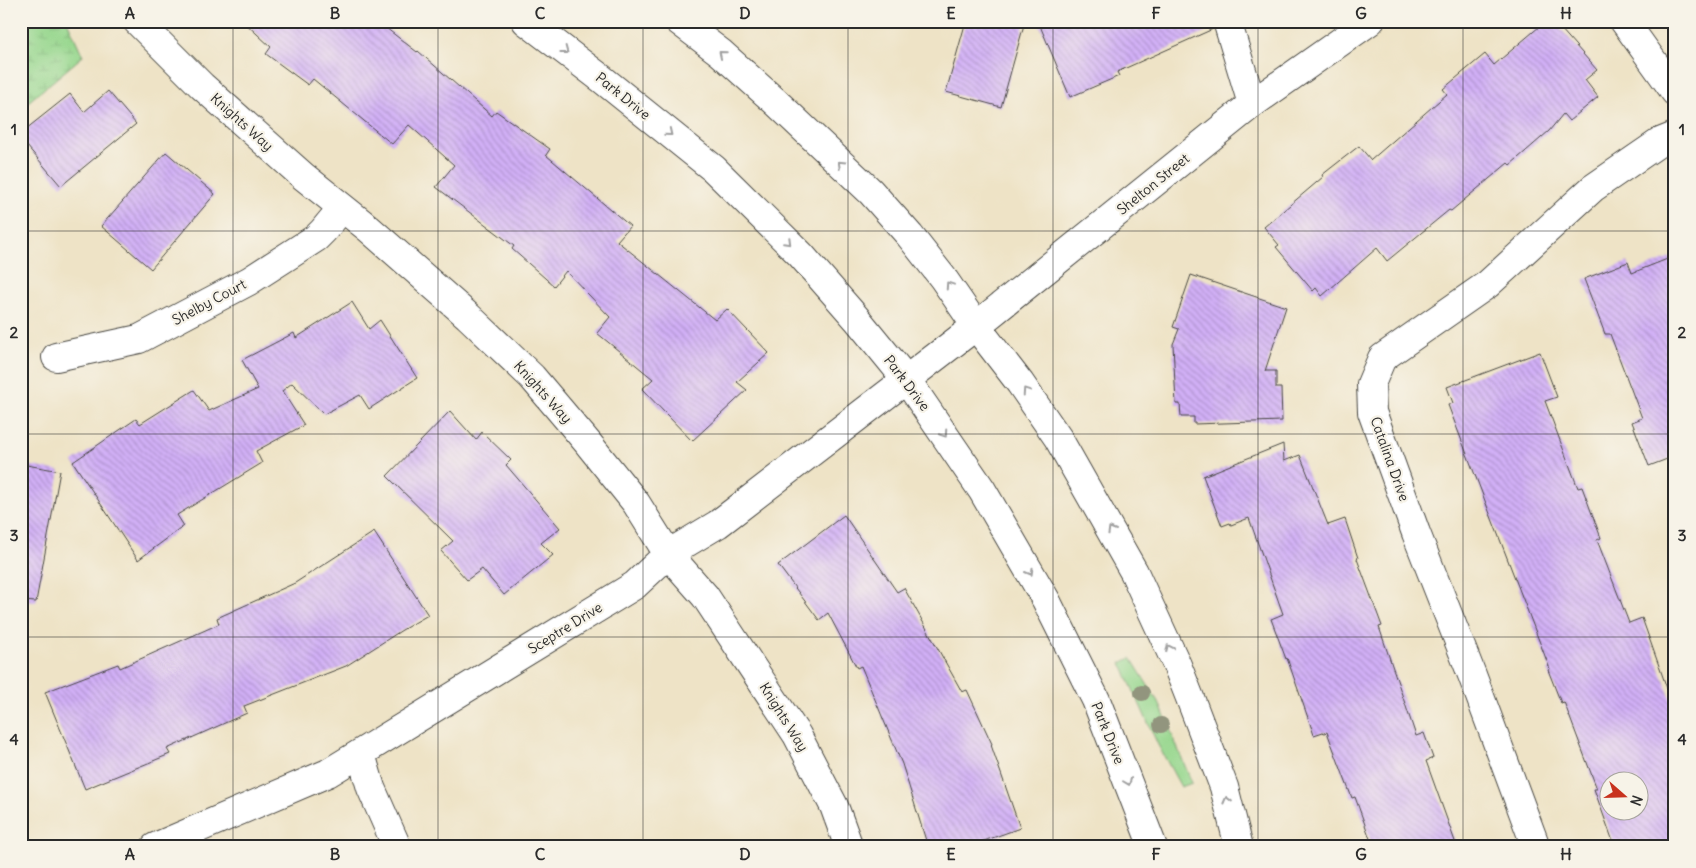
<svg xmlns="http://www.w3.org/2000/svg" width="1696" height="868" viewBox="0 0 1696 868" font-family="Delius,sans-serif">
	<defs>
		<pattern id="wetland-marsh" width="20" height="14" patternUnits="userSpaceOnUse" patternTransform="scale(1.25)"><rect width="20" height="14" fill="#97d78e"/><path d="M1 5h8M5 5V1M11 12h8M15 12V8" fill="none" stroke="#82b97b"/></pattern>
		<pattern id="building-back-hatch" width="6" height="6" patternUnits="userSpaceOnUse" patternTransform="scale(1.25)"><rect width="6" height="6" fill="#d2b0f7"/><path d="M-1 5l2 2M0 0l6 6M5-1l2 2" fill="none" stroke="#ab8fc8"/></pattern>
	</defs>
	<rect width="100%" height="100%" fill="#f7f3e8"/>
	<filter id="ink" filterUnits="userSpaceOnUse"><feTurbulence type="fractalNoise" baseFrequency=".02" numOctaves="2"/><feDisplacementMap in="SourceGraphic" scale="10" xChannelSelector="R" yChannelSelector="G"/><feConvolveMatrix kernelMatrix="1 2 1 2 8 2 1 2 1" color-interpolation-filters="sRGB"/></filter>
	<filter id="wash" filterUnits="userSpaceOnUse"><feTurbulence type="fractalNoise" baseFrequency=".0096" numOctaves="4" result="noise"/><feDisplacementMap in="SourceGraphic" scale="20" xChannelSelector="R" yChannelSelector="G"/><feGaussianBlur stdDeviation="1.12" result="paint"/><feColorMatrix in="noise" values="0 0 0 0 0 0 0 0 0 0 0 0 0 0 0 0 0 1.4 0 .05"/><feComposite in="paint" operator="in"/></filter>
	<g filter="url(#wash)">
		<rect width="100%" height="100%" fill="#eee3c6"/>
		<path fill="url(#wetland-marsh)" stroke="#61815c" d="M21,21h46l16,35 -62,52z"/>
		<path fill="#97d78e" stroke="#61815c" d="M1131,658l29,47 32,78 -11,4 -23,-42 -37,-82z"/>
		<g id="blocks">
			<g fill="url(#building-back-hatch)" fill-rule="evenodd">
				<path d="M243,21h134l40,31 1,-1 74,65 4,-5 54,38 -4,6 84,71 -13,15 98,79 12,-11 42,44 -32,29 10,8 -55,51 -50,-52 11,-10 -56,-46 13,-16 -44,-46 -12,15 -42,-37 2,-3 -78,-59 18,-22 -45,-40 -17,19 -79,-65 -5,6 -42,-31 5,-7z"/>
				<path d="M966,21h59l-24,86 -55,-15z"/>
				<path d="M1038,21h174l1,8 -96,43 2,4 -49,21z"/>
				<path d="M1546,21h8l43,49 -12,10 13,17 -29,24 -6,-7 -14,17 -39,34 -2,-2 -57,48 -2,-1 -62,51 -10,-13 -55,48 -6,-8 -3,3 -37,-44 3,-2 -15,-18 59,-50 -1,-2 37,-29 12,14 76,-66 -4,-5 42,-35 9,11z"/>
				<path d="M108,91l28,33 -75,62 -40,-47v-6l49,-39 14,18z"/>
				<path d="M166,152l49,42 -64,75 -50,-43z"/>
				<path d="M1675,256v200l-26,10 -17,-44 10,-4 -32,-84h-5l-21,-55 44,-17 4,11z"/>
				<path d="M1191,275l95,32 -21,64h11v17h5l1,33 -88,3v-7h-13l-1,-13h-4l-3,-60 6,-15 -6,-2z"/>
				<path d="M352,302l17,27 11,-9 37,58 -48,31 -9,-14 -36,19 -32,-31 -10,8 22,34 -48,26 6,12 -85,52 7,11 -46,34 -65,-98 63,-43 4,5 54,-34 15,21 49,-22 -16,-29 52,-27 2,5z"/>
				<path d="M1540,352l17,45 -12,4 33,87 4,-1 19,51 -4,2 32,83 13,-5 33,93v136h-60l-21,-58h3l-33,-87 -3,1 -13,-33 2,-1 -102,-264 5,-2 -6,-16zM1608,780h30v30h-30z"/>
				<path d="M450,411l26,29 6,-8 29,28 -5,5 54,63 -19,15 12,12 -49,40 -22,-26 -15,11 -26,-29 12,-10 -66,-65z"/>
				<path d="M1283,444l1,17 16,-6 28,70 17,-6 13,39 -1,1 25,67 -3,1 37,109 8,-3 9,25 -7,3 31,86h-84l-18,-50 -3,1 -25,-66 -3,1 -1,-1 -9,3 -27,-77 -1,1 -15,-40 12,-5 -34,-96 -18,7 -1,-2 -8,3 -19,-50z"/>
				<path d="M21,464l39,7 -24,131 -15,-1z"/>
				<path d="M844,515l53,77 7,-4 58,104 5,-2 25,54 -1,1 29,83 -53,19h-39l-26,-83 -41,-98 -4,2 -29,-55 -9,7 -41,-55z"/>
				<path d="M374,532l54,83 -26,15 -56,36 -102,40 3,7 -80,36 3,5 -85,35 -40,-97 73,-28 2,4 99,-44 -2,-6 78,-35z"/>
			</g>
		</g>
	</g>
	<g filter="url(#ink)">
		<use href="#blocks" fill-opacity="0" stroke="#484742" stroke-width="1"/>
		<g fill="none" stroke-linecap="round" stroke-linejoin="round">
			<g stroke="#484742" stroke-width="30">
				<g id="minor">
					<path d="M137,21l65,65 101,90 65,52 100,88 64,61 55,65 49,61 32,51 37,42 92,139 37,71 15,41"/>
					<path d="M526,21l76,58 112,90 87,86 56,64 49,60 76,111 64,110 50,100 57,147"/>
					<path d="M679,21l42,32 57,51 93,88 39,44 33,42 33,48 44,57 38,55 76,134 43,93 13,33 34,89 15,60"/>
					<path d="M1227,21l25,83"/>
					<path d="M1624,21l51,71"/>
					<path d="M56,357l83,-18 110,-58 67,-43 7,-7 19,-23"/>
					<path d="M361,754l10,34 26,59"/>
					<path d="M155,847l173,-74 307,-188 33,-31 50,-30 258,-198 276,-222 118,-83"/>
					<path d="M1536,847l-64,-172 -56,-142 -44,-121 -1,-28 11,-26 106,-74 105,-96 67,-46 15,-6"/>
				</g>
			</g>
			<use href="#minor" stroke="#fff" stroke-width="28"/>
		</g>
		<g fill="#92957e">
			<circle cx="1142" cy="693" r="8"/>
			<circle cx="1161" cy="725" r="8"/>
		</g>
		<defs><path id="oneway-chevron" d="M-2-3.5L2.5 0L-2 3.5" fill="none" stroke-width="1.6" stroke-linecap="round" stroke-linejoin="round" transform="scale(1.25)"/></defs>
		<g stroke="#a0a0a0">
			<use href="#oneway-chevron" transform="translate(565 51) rotate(37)"/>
			<use href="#oneway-chevron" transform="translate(722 54) rotate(-140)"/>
			<use href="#oneway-chevron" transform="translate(669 133) rotate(39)"/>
			<use href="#oneway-chevron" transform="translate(841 164) rotate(-136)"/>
			<use href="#oneway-chevron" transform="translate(788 242) rotate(45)"/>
			<use href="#oneway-chevron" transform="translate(949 285) rotate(-124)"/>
			<use href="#oneway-chevron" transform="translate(1026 391) rotate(-124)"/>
			<use href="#oneway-chevron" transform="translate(944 434) rotate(56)"/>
			<use href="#oneway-chevron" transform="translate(1111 530) rotate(-120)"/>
			<use href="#oneway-chevron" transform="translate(1030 572) rotate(60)"/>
			<use href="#oneway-chevron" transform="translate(1169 648) rotate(-115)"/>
			<use href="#oneway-chevron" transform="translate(1128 782) rotate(69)"/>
			<use href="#oneway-chevron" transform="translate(1227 800) rotate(-104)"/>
		</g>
	</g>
	<path fill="none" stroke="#2b2b2b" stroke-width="1" stroke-opacity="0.55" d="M233,21v826M438,21v826M643,21v826M848,21v826M1053,21v826M1258,21v826M1463,21v826M21,231h1654M21,434h1654M21,637h1654"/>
	<g text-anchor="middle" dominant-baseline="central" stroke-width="4.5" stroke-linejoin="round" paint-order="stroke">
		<g font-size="14" fill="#2b2b2b" stroke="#f7f3e8">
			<text transform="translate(623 96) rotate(39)">Park Drive</text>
			<text transform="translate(242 122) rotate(42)">Knights Way</text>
			<text transform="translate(1153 184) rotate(-39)">Shelton Street</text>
			<text transform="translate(209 302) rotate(-28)">Shelby Court</text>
			<text transform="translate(907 383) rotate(53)">Park Drive</text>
			<text transform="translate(543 392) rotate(48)">Knights Way</text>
			<text transform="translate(1390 459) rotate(70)">Catalina Drive</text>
			<text transform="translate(565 628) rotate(-32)">Sceptre Drive</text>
			<text transform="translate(784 717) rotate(58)">Knights Way</text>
			<text transform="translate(1108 733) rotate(68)">Park Drive</text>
		</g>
	</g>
	<rect width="1696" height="868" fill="none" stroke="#f7f3e8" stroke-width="55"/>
	<g transform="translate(1624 796) rotate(110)"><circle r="24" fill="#f7f3e8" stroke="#a5a39c"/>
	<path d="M0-4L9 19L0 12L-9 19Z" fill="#c8321e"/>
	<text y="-8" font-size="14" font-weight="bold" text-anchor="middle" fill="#2b2b2b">N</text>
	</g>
	<rect x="28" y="28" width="1640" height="812" fill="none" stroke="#2b2b2b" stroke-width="2"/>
	<g font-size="16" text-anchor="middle" font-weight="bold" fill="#2b2b2b">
		<text x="130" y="19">A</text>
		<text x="335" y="19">B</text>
		<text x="540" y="19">C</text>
		<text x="745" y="19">D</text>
		<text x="951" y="19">E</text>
		<text x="1156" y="19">F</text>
		<text x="1361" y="19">G</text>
		<text x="1566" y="19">H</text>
		<text x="14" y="135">1</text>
		<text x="1682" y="135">1</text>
		<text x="14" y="338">2</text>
		<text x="1682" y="338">2</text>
		<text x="14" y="541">3</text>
		<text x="1682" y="541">3</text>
		<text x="14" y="745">4</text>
		<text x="1682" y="745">4</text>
		<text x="130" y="860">A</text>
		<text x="335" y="860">B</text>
		<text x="540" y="860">C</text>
		<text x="745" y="860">D</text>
		<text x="951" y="860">E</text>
		<text x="1156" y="860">F</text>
		<text x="1361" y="860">G</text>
		<text x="1566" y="860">H</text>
	</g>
</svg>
